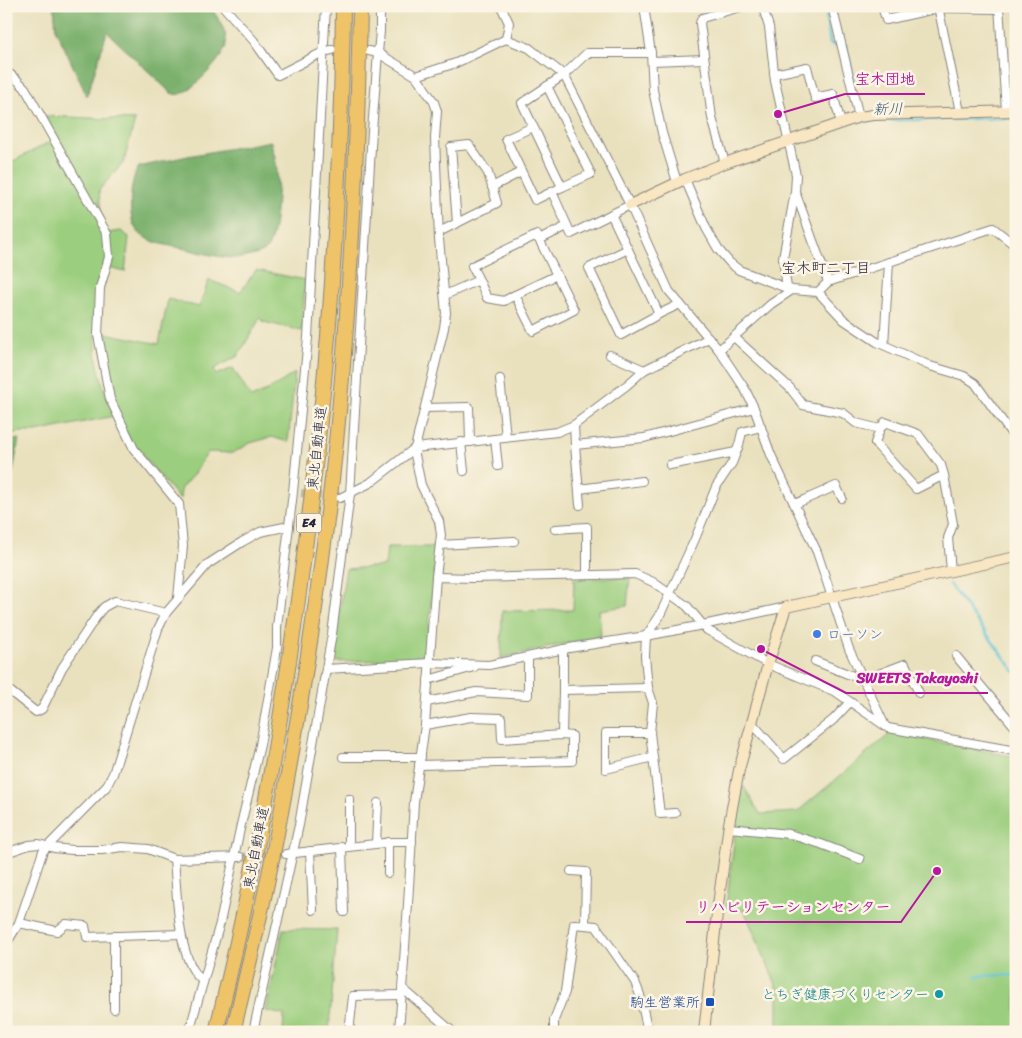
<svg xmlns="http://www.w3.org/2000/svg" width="1022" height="1038" viewBox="0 0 1022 1038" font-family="Sriracha,'Klee One',sans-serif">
	<rect width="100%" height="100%" fill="#fcf5e5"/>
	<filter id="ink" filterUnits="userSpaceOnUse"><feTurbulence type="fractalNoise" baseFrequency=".02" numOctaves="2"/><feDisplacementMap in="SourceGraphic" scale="10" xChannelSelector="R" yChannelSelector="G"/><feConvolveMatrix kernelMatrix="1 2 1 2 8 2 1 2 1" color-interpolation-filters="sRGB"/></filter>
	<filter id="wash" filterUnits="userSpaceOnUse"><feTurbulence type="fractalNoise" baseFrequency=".0096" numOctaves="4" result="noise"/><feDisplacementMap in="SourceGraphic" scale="20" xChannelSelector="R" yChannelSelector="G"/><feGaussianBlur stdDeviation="1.12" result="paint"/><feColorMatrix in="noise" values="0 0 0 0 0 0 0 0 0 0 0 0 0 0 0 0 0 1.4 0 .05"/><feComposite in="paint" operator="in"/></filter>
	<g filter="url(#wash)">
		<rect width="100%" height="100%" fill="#e9e1be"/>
		<g fill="#9bce7e" stroke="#5e785c">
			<path d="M45,116l90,4 -11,42 -25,28 2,24v20l20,-3 8,6 -4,35 -20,-5c-3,23 -8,46 -9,70 -2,27 9,54 18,79l-78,16h-16l-14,4v-271l51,-27z"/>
			<path d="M256,270l49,10 -3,51 -38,-9 -4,-4 -22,38 -24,13 2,6 17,-7 18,30 18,-8 26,-17 -7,69 -16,-5 -22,6 -17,10 -25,-1 -15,23 -12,13 -1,12 -50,-59 -14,-32 -16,-77 59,12 9,-45 31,8 10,-27 31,12z"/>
			<path d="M387,547h50l-11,107 -5,4 -83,4 -6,-6 14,-87 39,-3z"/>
			<path d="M630,577l-3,29 -28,4 2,26 -100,22 1,-47 71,-1 1,-31z"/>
			<path d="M891,733l125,24v275h-238v-43l-34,-79 -18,-3 13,-105 4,-17 17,29 37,-2z"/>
			<path d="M283,929l54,1 -8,102h-46l1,-17 -18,-4z"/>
		</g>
		<g fill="#7cb16d" stroke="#4f6a54">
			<path d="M54,6h156c7,11 18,25 16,39 -2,13 -32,43 -43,48 -5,2 -7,2 -12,0l-64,-61 -20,64 -31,-66z"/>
			<path d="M271,141c1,8 4,15 5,22 3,16 1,76 -10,87 -4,4 -19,7 -25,8 -19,1 -42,-6 -60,-10 -9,-2 -18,-3 -26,-6 -7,-2 -15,-7 -19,-13 -9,-11 -6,-52 3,-62l49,-11z"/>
			<path d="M19,439l-8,43v11l-5,20v-72z"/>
		</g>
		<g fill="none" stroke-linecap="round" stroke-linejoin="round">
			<g stroke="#5cc4d8" stroke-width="2.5">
				<path d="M825,6l5,37 5,3 11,-1 8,36"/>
				<path d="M864,121l152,-3"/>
				<path d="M949,584l67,89"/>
				<path d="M976,976l40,-1"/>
			</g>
		</g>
	</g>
	<g filter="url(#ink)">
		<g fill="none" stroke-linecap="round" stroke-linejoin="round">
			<g stroke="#c1bba4" stroke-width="8" stroke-dasharray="8 4" stroke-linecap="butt">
				<path d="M301,493l32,4"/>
				<path d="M240,857l46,-3"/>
			</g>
			<g stroke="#86827c" stroke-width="10">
				<g id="street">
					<path d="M223,6l31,35 24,34 45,-23 9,-2"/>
					<path d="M501,6l8,17 -3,16 23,9 35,27 66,130 39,86 50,59 26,39 9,19 17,47 46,97 32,97 35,75"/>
					<path d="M644,6l7,47 2,37 9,43 15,49"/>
					<path d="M761,6l2,2 6,19 6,54 21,94 -1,17 -12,66 4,30"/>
					<path d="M832,6l27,111"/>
					<path d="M882,6l4,14 53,-12 60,1"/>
					<path d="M938,6l22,106"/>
					<path d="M999,6l7,105"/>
					<path d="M369,51l9,2 38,23 40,-13 50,-24"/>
					<path d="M652,61l52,-2"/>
					<path d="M6,71l10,8 9,9 82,146 2,23 -9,31 -2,47 12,64 24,50 45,55 4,42 -5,52"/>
					<path d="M774,74l33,-7 8,31 18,-4 8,29"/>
					<path d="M416,76l18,26 3,9 -2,27 4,101 7,74 -2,15 -29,120v7l6,30 18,36 2,14 -5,42"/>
					<path d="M547,86l44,88 -29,13"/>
					<path d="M533,127l-27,12 29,61 27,-13 -40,-84 42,-28 23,-22h64"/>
					<path d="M725,163l-13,-45 -12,-95 2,-5 42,-12"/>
					<path d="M685,179l21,49 12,21 12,14 9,7 53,20 26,2 26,28 33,22 53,24 34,10 11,7 41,57"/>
					<path d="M492,187l29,-15"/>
					<path d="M552,192l19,42 59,-29"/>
					<path d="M796,194l32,88 -10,10"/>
					<path d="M611,214l48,100 -38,21 -32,-67 39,-19"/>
					<path d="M439,232l58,-29 -9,-30 -19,-28 -18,2 6,76"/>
					<path d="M539,240l28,-14"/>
					<path d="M828,282l165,-54 23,18"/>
					<path d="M445,295l34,-15 -7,-14 65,-31 37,75 -41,21 -18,-36 -11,6 -17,-3 -8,-18"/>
					<path d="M515,295l42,-20"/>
					<path d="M659,314l21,-10"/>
					<path d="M734,337l56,51 13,17 40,8 13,10 24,6"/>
					<path d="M884,345l5,-83"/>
					<path d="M719,350l52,-46 21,-14"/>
					<path d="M610,355l34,15"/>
					<path d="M500,379l6,58"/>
					<path d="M425,408l44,-1 1,35"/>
					<path d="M574,425l53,-40 17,-15 65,-32"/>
					<path d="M495,439l3,27"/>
					<path d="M461,442l3,29"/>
					<path d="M575,445l5,60"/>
					<path d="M670,465l66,-13"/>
					<path d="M944,475l-28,14 -41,-46 5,-14 5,-7 33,12 23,31 3,10 9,49 -5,14 3,33"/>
					<path d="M579,489l63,-8"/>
					<path d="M340,498l30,-15 45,-35 142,-16 17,-7 1,20 69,-7 110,-30"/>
					<path d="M795,504l41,-18 6,12"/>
					<path d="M555,529l32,-2v48"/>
					<path d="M440,545l74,-4"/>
					<path d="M563,649v41l85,-2"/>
					<path d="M956,656l60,72"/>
					<path d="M815,661l48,19 42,-16 14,29"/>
					<path d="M326,669l103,-6 60,2 80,-17 77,-12 57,-11 83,-18"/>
					<path d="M428,680l46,-13"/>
					<path d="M6,688l30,24 6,-3 20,-41 36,-54 6,-7 11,-6 51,12"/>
					<path d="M427,702l49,-10 52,3v-38"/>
					<path d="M752,723l32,36 49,-39 17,-18"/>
					<path d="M650,733h-44v36l47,-12 -3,-24 3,-30 -5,-15 -3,-32 1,-20 13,-19 36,-78 21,-52 16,-24 7,-18 3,-13 19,-5"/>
					<path d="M562,735l1,-45"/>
					<path d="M343,757h78"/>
					<path d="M653,757l7,57 15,-1"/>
					<path d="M419,765l153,-4v-25l-10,-1 -60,4 -1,-21 -30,-1 -46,8"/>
					<path d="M729,828l60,6 32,10 39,15"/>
					<path d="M376,843l2,-40"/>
					<path d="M349,846v-47"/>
					<path d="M342,847l2,65"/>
					<path d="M310,851l3,59"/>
					<path d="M6,853l23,-8 10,-1 15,4 18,2h30l20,-3 26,2 26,10 66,-2"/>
					<path d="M286,854l107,-12h19"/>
					<path d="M174,859c3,31 3,90 22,115 2,3 5,5 7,8"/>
					<path d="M571,871l15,1 -1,53"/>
					<path d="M388,873v-31"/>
					<path d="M19,923l38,8 9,-7 19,2 2,11 94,-3"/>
					<path d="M114,936v73"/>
					<path d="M6,944l13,-21 24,-72 63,-64 7,-13 45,-145 8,-16 42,-49 34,-22 18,-10 29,-6"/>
					<path d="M402,988l51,44"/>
					<path d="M189,1032l31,-109 20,-94 20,-84 17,-97v-21l16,-135 15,-154 18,-332"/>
					<path d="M253,1032l46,-207 33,-191 18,-140 22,-363 6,-78 2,-22v-25"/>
					<path d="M349,1032l4,-36 48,-1"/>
					<path d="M399,1032l9,-128 6,-102 11,-77 11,-148 37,1 162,-4 18,8 34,24 20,24 61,34 68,28 52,36 128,23"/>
					<path d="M554,1032v-12l11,-28 9,-68 22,2 39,56 5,13 8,37"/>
				</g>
			</g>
			<g stroke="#86827c" stroke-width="12">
				<g id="secondary">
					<path d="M630,205l55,-26 40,-16 134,-46 14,-2 143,-4"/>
					<path d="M704,1032l14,-127 11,-81 10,-54 29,-106 18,-57 230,-50"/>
				</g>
			</g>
			<g stroke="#86827c" stroke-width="16">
				<g id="highway">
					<path d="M216,1032c39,-157 67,-316 88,-476 12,-91 22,-182 28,-274 6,-92 10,-184 11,-276"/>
					<path d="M233,1032c15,-63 30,-125 42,-188 22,-113 40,-226 54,-339 20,-166 28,-332 31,-499"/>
				</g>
			</g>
			<use href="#street" stroke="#fff" stroke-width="8"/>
			<use href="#secondary" stroke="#f9e7c3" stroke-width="10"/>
			<use href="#highway" stroke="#efc469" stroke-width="14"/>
		</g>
	</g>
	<circle fill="#3f7fe0" stroke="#fcf5e5" stroke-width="2" cx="817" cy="634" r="5"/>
	<circle fill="#0f9aa8" stroke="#fcf5e5" stroke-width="2" cx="939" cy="994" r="5"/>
	<rect fill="#1a4fb4" stroke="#fcf5e5" stroke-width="2" x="705" y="997" width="10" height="10" rx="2.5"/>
	<g text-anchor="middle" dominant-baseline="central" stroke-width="5" stroke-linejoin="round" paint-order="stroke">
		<rect fill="#fcf5e5" stroke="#63616e" stroke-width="1" x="296.5" y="513.5" width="25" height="19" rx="4"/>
		<g font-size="12" font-weight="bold" fill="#22223b">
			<text x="309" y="523">E4</text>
		</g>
		<g font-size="14" fill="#22223b" stroke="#fcf5e5">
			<text transform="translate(317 448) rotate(-84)">東北自動車道</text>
			<text transform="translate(256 848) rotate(-79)">東北自動車道</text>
		</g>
		<g font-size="14" fill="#366cbe" stroke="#fcf5e5" text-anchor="start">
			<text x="827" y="634">ローソン</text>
		</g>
		<g font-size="14" fill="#0d838f" stroke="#fcf5e5" text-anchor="end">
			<text x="929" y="994">とちぎ健康づくりセンター</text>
		</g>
		<g font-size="14" fill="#164399" stroke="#fcf5e5" text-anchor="end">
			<text x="700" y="1002">駒生営業所</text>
		</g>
		<g font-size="15" font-style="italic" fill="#365b72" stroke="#fcf5e5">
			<text transform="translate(888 109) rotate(-1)">新川</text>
		</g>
		<g font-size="15" fill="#22223b" stroke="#fcf5e5">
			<text x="826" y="268">宝木町二丁目</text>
		</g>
	</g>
	<path fill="none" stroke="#b5179e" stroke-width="2" d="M778 114L845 94H925M761 649L846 693H988M937 871L901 922H686"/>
	<g fill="#b5179e" stroke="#fcf5e5" stroke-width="2">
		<circle cx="778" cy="114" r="5"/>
		<circle cx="761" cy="649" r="5"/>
		<circle cx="937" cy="871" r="5"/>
	</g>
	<g font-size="15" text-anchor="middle" font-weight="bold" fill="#b5179e" stroke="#fcf5e5" stroke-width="5" stroke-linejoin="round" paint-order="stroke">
		<text x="885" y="84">宝木団地</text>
		<text x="917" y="683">SWEETS Takayoshi</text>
		<text x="793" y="912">リハビリテーションセンター</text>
	</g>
	<rect width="1022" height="1038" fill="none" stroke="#fcf5e5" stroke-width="25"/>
</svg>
